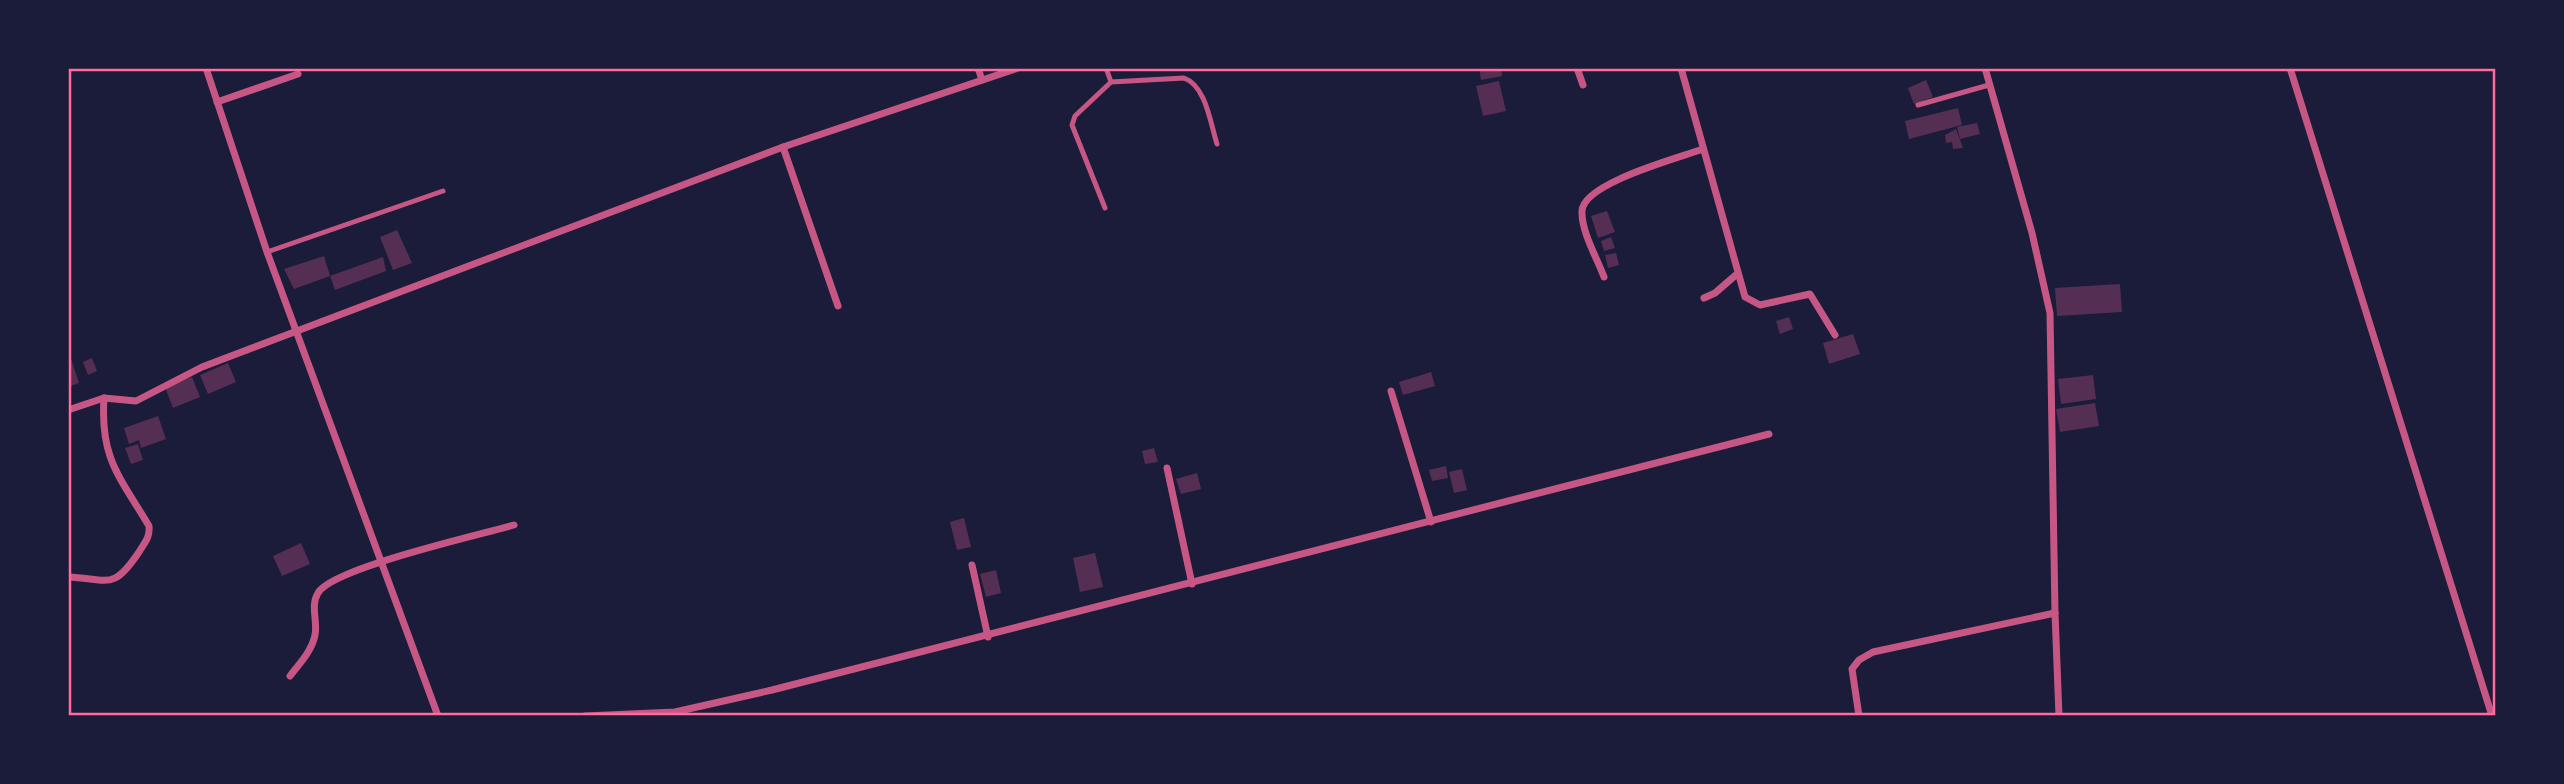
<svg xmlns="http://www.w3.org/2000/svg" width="2564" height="784" viewBox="0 0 2564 784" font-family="Cabin,sans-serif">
	<rect width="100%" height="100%" fill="#1b1b3a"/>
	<g fill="#542f53">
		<path d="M1479,68h22l1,8 -21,4z"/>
		<path d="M1926,80l7,17 -19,7 -6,-16z"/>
		<path d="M1499,81l7,30 -23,5 -7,-30z"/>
		<path d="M1958,108l4,17 -53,14 -4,-18z"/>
		<path d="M1977,123l3,11 -20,5 -3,-12z"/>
		<path d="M1956,129l7,19 -10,1 -1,-7 -6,1 -1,-8z"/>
		<path d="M1607,211l8,21 -17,6 -7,-22z"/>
		<path d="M397,230l15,33 -19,7 -13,-33z"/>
		<path d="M1611,237l4,11 -11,3 -3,-10z"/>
		<path d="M1616,253l3,12 -11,3 -3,-13z"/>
		<path d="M324,256l6,20 53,-19 3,14 -51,19 -5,-14 -36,13 -10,-20z"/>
		<path d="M2120,284l2,28 -65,4 -2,-28z"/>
		<path d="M1789,317l4,12 -13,5 -4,-13z"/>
		<path d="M1853,334l7,20 -31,10 -6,-21z"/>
		<path d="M92,358l5,13 -9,4 -5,-13z"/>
		<path d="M71,359l8,24 -11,4v-27z"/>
		<path d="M228,363l8,19 -28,12 -8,-19z"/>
		<path d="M1431,372l4,14 -32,9 -4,-13z"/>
		<path d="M2093,375l3,24 -35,5 -3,-25z"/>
		<path d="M192,377l8,20 -27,11 -8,-21z"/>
		<path d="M2095,403l4,23 -39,6 -4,-23z"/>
		<path d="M158,416l8,23 -25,9 -2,-8 -10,4 -5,-16z"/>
		<path d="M138,444l5,16 -12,4 -6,-16z"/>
		<path d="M1154,448l4,14 -13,2 -3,-13z"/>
		<path d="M1446,466l2,12 -16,3 -3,-11z"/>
		<path d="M1462,469l5,21 -13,3 -5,-21z"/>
		<path d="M1197,473l4,16 -20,5 -5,-15z"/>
		<path d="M964,518l7,29 -14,3 -7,-28z"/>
		<path d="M301,543l9,21 -28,12 -9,-20z"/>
		<path d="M1095,553l8,34 -23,5 -7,-34z"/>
		<path d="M996,570l5,23 -15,4 -6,-23z"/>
	</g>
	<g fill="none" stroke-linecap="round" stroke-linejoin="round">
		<g stroke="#c65784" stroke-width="5">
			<path d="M1111,82l73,-4c22,8 26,44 33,66"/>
			<path d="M1918,105l71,-20"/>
			<path d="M1105,208l-33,-83 3,-9 36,-34 -5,-14"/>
			<path d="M267,252l176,-61"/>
		</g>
		<g stroke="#c65784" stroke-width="7">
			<path d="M206,68l61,184 171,464"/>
			<path d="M978,68l4,12"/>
			<path d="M1577,68l6,17"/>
			<path d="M1681,68l64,229 15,8 50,-11 25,41"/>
			<path d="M1985,68l47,165 18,80 5,300 4,103"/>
			<path d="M2290,68l202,648"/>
			<path d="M217,102l81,-28"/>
			<path d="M783,147l55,159"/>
			<path d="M1604,277c-7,-19 -23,-46 -22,-66 1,-28 97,-53 121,-62"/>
			<path d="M1704,298l11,-5 22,-19"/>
			<path d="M1391,391l40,131"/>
			<path d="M68,410l36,-12 32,3 66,-34 581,-220 235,-79"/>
			<path d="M1167,468l25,116"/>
			<path d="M972,565l16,72"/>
			<path d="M68,577c41,2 45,14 71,-25 6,-10 11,-14 10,-26 -29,-49 -49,-67 -45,-128"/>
			<path d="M290,676c9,-12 22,-25 25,-41 3,-13 -5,-29 3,-42 14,-25 162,-58 196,-68"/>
			<path d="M585,716l90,-4 97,-22 997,-256"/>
			<path d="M1859,716l-7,-47 7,-9 14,-8 182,-39"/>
		</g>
	</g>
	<rect width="2564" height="784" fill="none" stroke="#1b1b3a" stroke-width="140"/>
	<rect x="70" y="70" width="2424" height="644" fill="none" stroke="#ff6b9d" stroke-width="2.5"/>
</svg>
